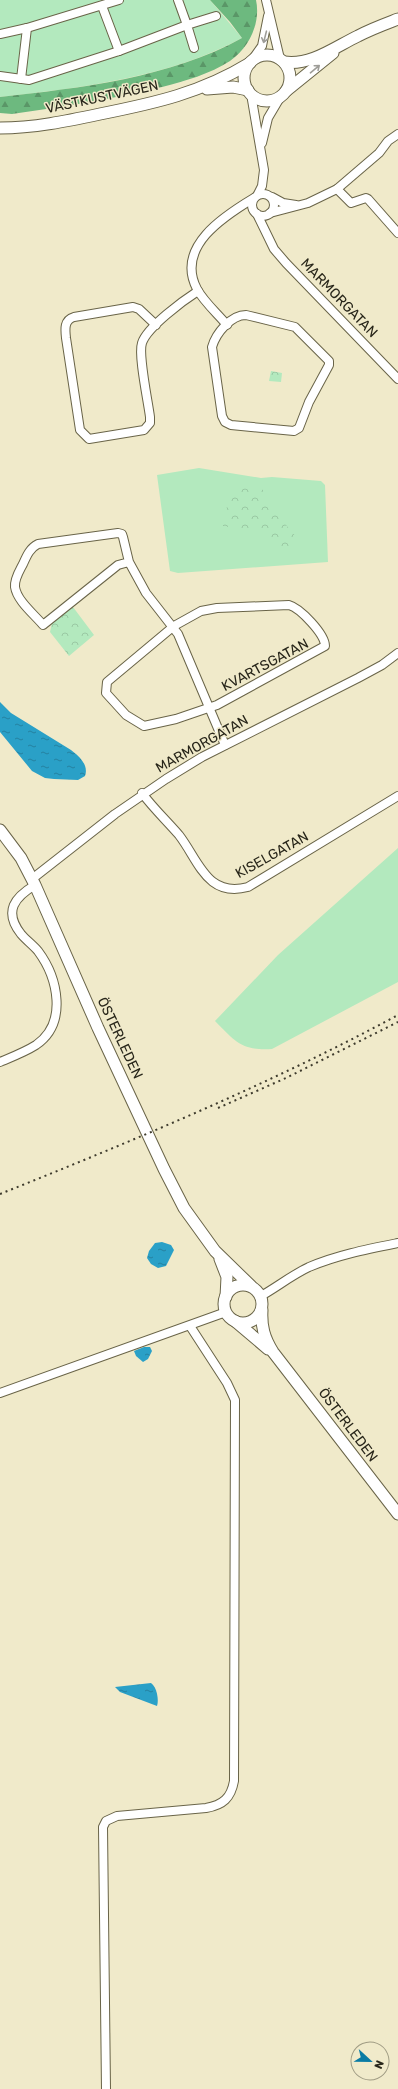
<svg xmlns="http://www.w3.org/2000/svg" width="398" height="2089" viewBox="0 0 398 2089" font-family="Rubik,sans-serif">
	<defs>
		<pattern id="forest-firs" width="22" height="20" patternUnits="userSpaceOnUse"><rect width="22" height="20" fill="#6db97f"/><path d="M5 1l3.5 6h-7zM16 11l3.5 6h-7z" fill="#5a9667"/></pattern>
		<pattern id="park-crowns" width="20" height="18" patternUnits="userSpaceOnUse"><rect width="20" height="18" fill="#b3e9be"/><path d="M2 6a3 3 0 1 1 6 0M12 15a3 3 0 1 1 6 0" fill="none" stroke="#9ac8a3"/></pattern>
		<pattern id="water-ripples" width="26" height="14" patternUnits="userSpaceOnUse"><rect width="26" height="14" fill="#2aa0c7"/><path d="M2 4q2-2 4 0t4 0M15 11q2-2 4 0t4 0" fill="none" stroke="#2482a1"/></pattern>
	</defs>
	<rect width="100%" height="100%" fill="#f0eaca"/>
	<g fill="#b3e9be">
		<path d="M0,0h210l32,38c-72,39 -161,50 -242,59z"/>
		<path d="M199,468l62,10 11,-1 49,4 4,4 3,77 -150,11 -8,-2 -13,-96z"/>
		<path d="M398,848v134l-126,67c-31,2 -37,-8 -57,-28l63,-66z"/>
	</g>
	<path fill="url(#forest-firs)" d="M210,0h46c5,23 -7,48 -26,61 -20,13 -45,20 -68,26 -49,12 -100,20 -150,27l-12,-1v-16c80,-9 170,-19 242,-59l-12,-16z"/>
	<g fill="url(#park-crowns)">
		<path d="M271,371l11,2 -1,9 -12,-1z"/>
		<path d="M238,488l24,1 3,3 21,33 11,13 -7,8 -11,4 -24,-18 -32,-6v-12z"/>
		<path d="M73,607l21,28 -25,21 -19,-24 2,-9z"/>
	</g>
	<g fill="url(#water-ripples)">
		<path d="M0,702l11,11 60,37c8,6 18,15 14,26l-7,4 -24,-1 -9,-1 -13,-7 -32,-39z"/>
		<path d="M162,1242l9,3 3,5 -8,16 -8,2 -7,-4 -4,-6 2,-7 6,-8z"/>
		<path d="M144,1347h6l2,4 -4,8 -5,3 -7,-6 -2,-5z"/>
		<path d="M151,1683c6,4 8,17 6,23l-37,-14 -5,-5z"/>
	</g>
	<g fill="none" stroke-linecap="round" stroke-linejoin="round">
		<g stroke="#696448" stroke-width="10">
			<g id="street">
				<path d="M266,0l14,59"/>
				<path d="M102,6l17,45"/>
				<path d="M0,34l27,-6 92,-28"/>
				<path d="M194,48l-7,-23 29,-9"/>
				<path d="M252,60l10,-14 6,-30"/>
				<path d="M0,76l29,4 90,-29 68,-26 -9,-25"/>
				<path d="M21,79l6,-51"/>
				<path d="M251,94l13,76 -2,16 -4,8"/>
				<path d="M262,143l6,-25 13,-22"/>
				<path d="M337,189l14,14 15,-5 2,1 30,34"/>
				<circle cx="263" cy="205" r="11"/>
				<path d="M272,197l11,6 13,2"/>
				<path d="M270,213l38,-10 29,-14 42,-36 9,-12 10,-7"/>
				<path d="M257,214l17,35 12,14 112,116"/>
				<path d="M246,315l49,12 34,34v4l-20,37 -10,26 -5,3 -63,-6 -6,-3 -3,-6 -10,-69c4,-14 19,-32 34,-32z"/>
				<path d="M156,325l-17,-16 -6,-2 -59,10c-10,3 -9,12 -8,21l14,92 9,9 55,-9 6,-7v-6c-2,-16 -12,-62 -8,-74 5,-16 42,-43 56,-52"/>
				<path d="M227,325c-10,-12 -23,-23 -30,-36 -22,-42 27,-73 57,-91"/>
				<path d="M129,562l-6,-25 -1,-3 -4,-1 -80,11c-8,4 -11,11 -15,20 -3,6 -9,15 -8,23 2,14 20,28 28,38l75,-60 11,-3 17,31 32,41 47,111"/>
				<path d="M289,605c11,3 36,29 36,41l-108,59 -41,14 -32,7 -18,-11 -20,-22 1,-11 67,-56 27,-15 16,-3z"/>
				<path d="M142,793c11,15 25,28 37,42 20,26 28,63 69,52l150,-91"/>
				<path d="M32,879l83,-65 51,-35 36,-22 156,-79 24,-13 16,-12"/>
				<path d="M0,1062c12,-5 25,-10 36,-17 32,-22 22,-67 2,-94 -5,-6 -12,-11 -17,-17 -18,-23 -6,-37 14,-49"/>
				<path d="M261,1296c16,-9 31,-21 48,-29 28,-12 59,-18 89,-24"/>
				<path d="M0,1393l226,-81"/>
				<path d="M106,2089l-3,-262 3,-6 11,-5 89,-8c17,-3 25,-10 28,-27l1,-381 -8,-17 -37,-57"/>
			</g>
		</g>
		<g stroke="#696448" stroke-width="13">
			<g id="secondary">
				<circle cx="267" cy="78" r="23"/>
				<path d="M284,62c27,4 51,-15 74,-26 13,-7 27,-12 40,-17"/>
				<path d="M207,89l26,-2 15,3"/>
				<path d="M286,91l47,-38"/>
				<path d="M0,128c34,0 67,-7 100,-14 55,-11 101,-21 150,-51"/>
				<path d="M0,830l21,28 14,27 63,143 66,141 20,39 31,43 36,35"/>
				<path d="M220,1259l7,18 -1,20"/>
				<circle cx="243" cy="1304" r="19"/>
				<path d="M262,1310c-1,16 2,28 11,42l125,162"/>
				<path d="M235,1321l33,28"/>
			</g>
		</g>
		<use href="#street" stroke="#fff" stroke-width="8"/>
		<use href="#secondary" stroke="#fff" stroke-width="11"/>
		<g stroke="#3e3b2d" stroke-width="2" stroke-dasharray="2 4" stroke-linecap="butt">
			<path d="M218,1108l68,-30 112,-56"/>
			<path d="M0,1194c135,-54 270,-110 398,-179"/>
		</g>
	</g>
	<defs><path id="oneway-shaft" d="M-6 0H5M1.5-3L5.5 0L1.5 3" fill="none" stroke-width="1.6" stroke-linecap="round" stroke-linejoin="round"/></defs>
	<g stroke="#9e9d98">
		<use href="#oneway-shaft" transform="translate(265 37) rotate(104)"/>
		<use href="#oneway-shaft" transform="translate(315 69) rotate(-40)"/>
	</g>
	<g text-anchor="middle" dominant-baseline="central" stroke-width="3" stroke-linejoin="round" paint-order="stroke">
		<g font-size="14" fill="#28261a" stroke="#f0eaca">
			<text transform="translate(102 97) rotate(-12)">VÄSTKUSTVÄGEN</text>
			<text transform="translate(339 298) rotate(46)">MARMORGATAN</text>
			<text transform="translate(265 665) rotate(-28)">KVARTSGATAN</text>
			<text transform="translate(202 744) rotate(-29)">MARMORGATAN</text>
			<text transform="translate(272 855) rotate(-29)">KISELGATAN</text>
			<text transform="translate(120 1038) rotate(65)">ÖSTERLEDEN</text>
			<text transform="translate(348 1425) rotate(53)">ÖSTERLEDEN</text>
		</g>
	</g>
	<g transform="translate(370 2061) rotate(112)"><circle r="19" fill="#f0eaca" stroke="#a09c84"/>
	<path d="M0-3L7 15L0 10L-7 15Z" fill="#0a7ba4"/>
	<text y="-6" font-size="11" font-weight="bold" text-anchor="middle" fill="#28261a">N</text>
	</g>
</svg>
